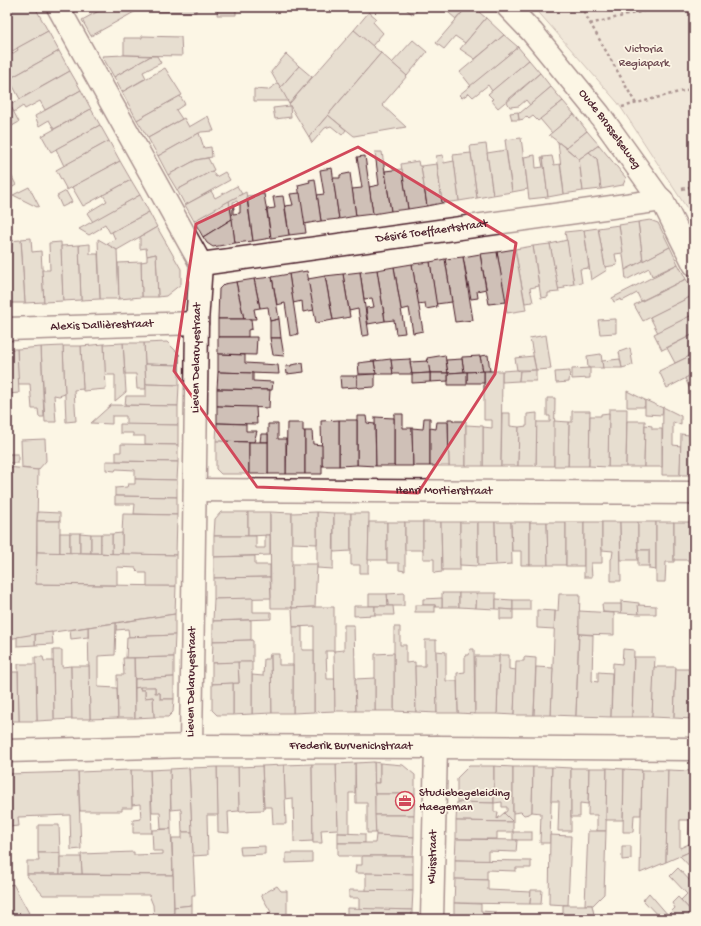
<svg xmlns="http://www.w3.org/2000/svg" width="701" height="926" viewBox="0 0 701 926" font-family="'Gochi Hand',sans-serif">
	<rect width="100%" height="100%" fill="#fcf5e5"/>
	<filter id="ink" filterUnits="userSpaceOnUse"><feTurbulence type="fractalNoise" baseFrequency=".025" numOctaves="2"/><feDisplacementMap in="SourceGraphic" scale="8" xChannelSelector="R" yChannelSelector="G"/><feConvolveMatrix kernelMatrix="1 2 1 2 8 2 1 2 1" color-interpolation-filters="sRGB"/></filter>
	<g filter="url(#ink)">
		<path fill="#e2d5ca" stroke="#967a7a" d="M534,7h160v212l-76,-116z"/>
		<g fill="#cfc0b7" stroke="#4a1f2b" fill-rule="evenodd">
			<path d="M12,7h23l13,24 -41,23v-44z"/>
			<path d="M106,7h90v5l-60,-1 -45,25 -9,-16z"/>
			<path d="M218,7h18v8h-19z"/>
			<path d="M406,7h14l-7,8 -8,-7z"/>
			<path d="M442,7h25l-11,12z"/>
			<path d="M467,7h6l13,11 -21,25 -10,-7 -11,13 -8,-6z"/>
			<path d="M369,12l7,6 -3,4 10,11 -11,13 -18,-16z"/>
			<path d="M486,18l18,17 -29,24 -15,-10z"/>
			<path d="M354,30l27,23 -72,84 -20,-33z"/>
			<path d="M48,31l11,20 -50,28 -2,-3v-19l11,-7 -1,-2z"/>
			<path d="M504,35l14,12 -47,39 -11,-14z"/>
			<path d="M142,36l39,1 1,19 -58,-1v-17h18z"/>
			<path d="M413,40l14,12 -20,24 -15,-13z"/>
			<path d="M518,47l11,13 -37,31 -4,-6 -15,12 -4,-4 -7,5 -3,-3z"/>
			<path d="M59,51l11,20 -50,28 -11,-20z"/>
			<path d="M381,53l26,23 -25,29 24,22 -52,9 -26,-21z"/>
			<path d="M286,54l13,12 -19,22 -9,-16z"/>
			<path d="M124,55l27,1 -37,21 -12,-21z"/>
			<path d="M151,56h6l4,7 -18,9 3,6 -24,14 -8,-15z"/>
			<path d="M529,60l11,13 -42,35 -7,-8 2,-1 -5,-5z"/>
			<path d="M299,66l13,11 -23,27 -9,-16z"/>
			<path d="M165,68l17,27 -45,25 -15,-28z"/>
			<path d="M70,71l11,19 -36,20 -5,-9 -15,8 -2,-3 -9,6 -4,-7z"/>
			<path d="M540,73l11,14 -21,18 -4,-5 -7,6 -9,1 -3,-5z"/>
			<path d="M278,83l10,18h-34v-12l14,1z"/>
			<path d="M551,87l12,14 -25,20 -5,-5 -4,3 -3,-3 -2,3 -5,1 -1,-8 2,1z"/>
			<path d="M81,90l10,19 -37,20 -5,-9 -10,6 -4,-10z"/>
			<path d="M180,96l5,8 -9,6 6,9 -34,19 -11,-18z"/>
			<path d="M563,101l11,13 -22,19 -12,-14z"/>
			<path d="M10,105l9,17 -12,7v-23z"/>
			<path d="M290,106l1,11 -16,2 -2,-11z"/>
			<path d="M91,109l9,16 -49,27 -9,-16z"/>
			<path d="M518,112l1,8h-7l-2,-7z"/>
			<path d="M574,114l13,17 -21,17 -17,-13z"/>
			<path d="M328,115l18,15 -4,5 -11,-9 -6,2 -13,15 -3,-6z"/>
			<path d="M208,116l6,15 -13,1 -43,24 -10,-18 36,-20 5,9z"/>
			<path d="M100,125l9,16 -45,25 -8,-17z"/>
			<path d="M587,131l12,14 -20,14 -13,-11z"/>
			<path d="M199,133l5,15 7,-1 1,10 -16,3 -28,15 -10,-19z"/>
			<path d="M521,138l7,51 -16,3 -7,-52z"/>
			<path d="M109,141l11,20 -53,29 -11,-20z"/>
			<path d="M558,142l21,17 4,32 -19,3z"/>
			<path d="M486,144l7,51 -16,3 -7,-52z"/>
			<path d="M599,145l27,33 -3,7 -22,4 -4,-30 -8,-7z"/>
			<path d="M506,150l6,42 -19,3 -6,-42z"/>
			<path d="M375,152h7l9,59 -18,3 -4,-27 10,-2z"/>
			<path d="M589,152l8,7 4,30 -18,2 -4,-32z"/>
			<path d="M471,153l6,45 -18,3 -6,-46z"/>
			<path d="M443,155l1,8 10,-2 5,40 -17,2 -6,-47z"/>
			<path d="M535,155l1,13 7,-1 -2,-10h2l5,40 -19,2 -5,-42z"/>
			<path d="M365,156l8,58 -17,2 -4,-27 10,-1 -5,-31z"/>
			<path d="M552,156l2,9 6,-1 4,30 -16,3 -5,-40z"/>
			<path d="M208,158l6,12 -37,20 -9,-15 28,-15z"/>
			<path d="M120,161l11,19 -48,26 -11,-19z"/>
			<path d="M418,161l1,5h2l6,40 -19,3 -7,-45z"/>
			<path d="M437,164l5,39 -15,3 -6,-40z"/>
			<path d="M332,168l7,51 -18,2 -4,-26 7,-1 -4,-24z"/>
			<path d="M402,169l6,40 -17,2 -6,-40z"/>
			<path d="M212,171l4,6 9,-5 5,8 -45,25 -8,-15z"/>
			<path d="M350,173l6,43 -17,3 -6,-41h7v-3z"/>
			<path d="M11,175l5,10 -9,6v-14z"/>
			<path d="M315,179l6,42 -17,3 -6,-39 12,-3 -1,-2z"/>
			<path d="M131,180l9,15 -47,27 -6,-9 20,-12 -4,-6z"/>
			<path d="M237,186l5,8 -48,27 -9,-16 26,-14 4,7z"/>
			<path d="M29,187l10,19 -2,1 -24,-12z"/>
			<path d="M66,191l6,11 -10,5 -5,-11z"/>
			<path d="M246,192l7,49 -18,2 -6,-42zM237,201l1,3h2v9l-7,1v-5h1l-1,-7z"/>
			<path d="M300,193l6,40 -17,2 -4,-29 8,-1 -3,-11z"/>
			<path d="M264,194l7,44 -18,3 -6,-45z"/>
			<path d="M140,195l9,17 -39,21 -5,-9 -5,3 1,1 -12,7 -10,-6z"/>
			<path d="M283,196l6,39 -18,3 -4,-29 8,-1 -2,-11z"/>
			<path d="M229,201l3,18 -29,18 -9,-16z"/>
			<path d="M149,212l8,15 -40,23 -11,-6 9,-5 -3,-7z"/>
			<path d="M232,219l3,24 -22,4 -6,-4 -4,-6z"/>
			<path d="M650,220l8,3 12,24 -27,14 -5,-39z"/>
			<path d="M638,222l5,39 -18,9 -6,-45z"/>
			<path d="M619,225l4,28 -8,1 2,11 -12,2 -7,-39z"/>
			<path d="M157,227l24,42v15l-15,12 -8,1 -2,-43 -9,2 -1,-8 -6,1v-12z"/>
			<path d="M598,228l7,39 2,3 -16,10 -7,-50z"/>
			<path d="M584,230l5,38 -9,1 2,14 -8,1 -9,-52z"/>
			<path d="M31,238l1,14 9,-1 3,51 -19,1 -4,-64z"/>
			<path d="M98,239l19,11 2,49h-19z"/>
			<path d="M21,240l4,63h-18v-62z"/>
			<path d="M567,240l7,44 -10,2 1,2 -7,1 -8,-45z"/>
			<path d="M61,242l2,59 -19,1 -2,-32h8l-1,-27z"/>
			<path d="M90,244v10h8l2,45 -19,1 -2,-55z"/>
			<path d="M550,244l9,48 -11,1v4l-7,1 -8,-52z"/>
			<path d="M79,245l2,55 -18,1 -2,-55z"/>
			<path d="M533,246l6,40 -9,2 3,14 -8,1 -10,-54z"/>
			<path d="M670,247l8,17 -26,12 -3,-8 -23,12 -1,-10z"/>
			<path d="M515,249l11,61 -19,3 -10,-61z"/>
			<path d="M497,252l9,50 -17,2 -9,-50z"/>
			<path d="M156,254l2,43h-16l-1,-35 6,-1v-5z"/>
			<path d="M480,254l6,35 -9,2 1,7 -7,1 -8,-42z"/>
			<path d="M463,257l10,63 -18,2 -10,-63z"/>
			<path d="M445,259l7,43 -16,2 -6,-42z"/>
			<path d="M141,262l1,35 -23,2 -1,-36z"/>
			<path d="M430,262l7,45 -11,2 -1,-6 -7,1 -6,-40z"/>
			<path d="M412,264l11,67 -10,2 -4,-25 -8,2 -7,-43z"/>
			<path d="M678,264l8,15 -45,22 -4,-8 -15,8 -1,-2 -7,3 -2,-4z"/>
			<path d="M394,267l11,66 -9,1 -2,-14 -9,1 -8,-51z"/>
			<path d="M377,270l8,51 -17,3 -2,-16 8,-1 -2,-9 -8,1 -4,-27z"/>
			<path d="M307,271l7,39 -11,2 -1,-11 -9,2 -4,-29z"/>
			<path d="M360,272l9,63 -7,1 -4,-27 -9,2 -6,-37z"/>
			<path d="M289,274l9,60 -8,2 -5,-33 -8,2 -5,-28z"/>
			<path d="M343,274l7,43 -17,3 -8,-44z"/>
			<path d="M325,276l8,44 -17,3 -8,-44z"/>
			<path d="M272,277l7,42 -9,2 -2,-14 -8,1 -6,-29z"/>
			<path d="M254,279l6,29 -6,1 2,10h-12l-8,-37z"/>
			<path d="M686,279l8,16 -51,26 -9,-16z"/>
			<path d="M236,282l8,37h-26l1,-30 5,-5z"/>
			<path d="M694,295v19l-36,19 -8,-16z"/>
			<path d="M694,314v20l-32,16 -8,-16z"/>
			<path d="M218,319h33l1,10 -4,1v7h-30z"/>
			<path d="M279,319l2,19h-11v-17z"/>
			<path d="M614,319h2v14l-16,1 -2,-14z"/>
			<path d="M694,334v20l-19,9 -8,-15z"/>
			<path d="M546,335l5,34 -15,1 -6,-32z"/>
			<path d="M218,337h39l-1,18 -38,-1z"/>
			<path d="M270,338h11l3,18 -11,-1z"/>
			<path d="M167,342l12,12v11l-34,-1 -1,-21z"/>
			<path d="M123,343h21l2,46h-9l-1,-15h-11z"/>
			<path d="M123,343l3,49 -11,9v-26h-10l-1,-31z"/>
			<path d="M104,344l2,45 -23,2 -2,-45z"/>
			<path d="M63,346h18l2,43 -9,1 2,31 -10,1z"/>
			<path d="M63,346l2,48 -6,2 -5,-1 2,27h-11l-4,-75z"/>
			<path d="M41,347l3,70h-5l-1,-8h-6l-2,-25h-12l-1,-35z"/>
			<path d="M630,348l3,17 -11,3 -3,-16z"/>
			<path d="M7,349h10l2,44 -10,1v23h-2z"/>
			<path d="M218,354l27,1v8l33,2 1,9 -61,-2z"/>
			<path d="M601,354l2,14h-15l-1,-12z"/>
			<path d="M694,354v20l-27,14 -8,-17z"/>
			<path d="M445,355l3,18h-18l-3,-15z"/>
			<path d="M488,355l2,16 -7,1 -3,-16z"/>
			<path d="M480,356l3,16h-19l-2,-13v-2z"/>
			<path d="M533,356l3,14h-19l-2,-12z"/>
			<path d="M391,359l2,15h-17l-2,-13z"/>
			<path d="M410,359l2,15h-19l-2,-14z"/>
			<path d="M462,359l2,13 -16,1 -2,-13z"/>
			<path d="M620,359l2,9h-19l-1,-7z"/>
			<path d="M374,361l2,13h-17l-1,-11z"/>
			<path d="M428,361l2,12 -18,1 -2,-12z"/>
			<path d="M303,363l1,9 -17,2 -1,-8h5v-1z"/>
			<path d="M145,364l34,1v20l-33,-1z"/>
			<path d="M590,368v10l-18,1v-10z"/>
			<path d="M517,370l3,1 -1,10 -17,1v-11z"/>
			<path d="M536,370v11h-17l1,-10z"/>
			<path d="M484,371h18l-1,95h-18v-39l9,1v-8h-8z"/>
			<path d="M484,371v12h-17v-11z"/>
			<path d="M570,371l-1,11 -13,1 -1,-11z"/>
			<path d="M218,372l35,1v8l20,1 -1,8 -55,-1z"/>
			<path d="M464,372h3v13h-19v-12z"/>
			<path d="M430,373h18v8l-18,1z"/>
			<path d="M430,373v9l-18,1v-9z"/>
			<path d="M375,374v13l-17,1 -1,-1v-12z"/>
			<path d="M694,374v19l-2,1 -7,-16z"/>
			<path d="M340,376h17v11l-16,1z"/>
			<path d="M146,384l33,1 -1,21 -53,-1 1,-9h20z"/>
			<path d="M217,389l53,1 -1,18 -52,-2z"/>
			<path d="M627,391l18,9v7h-18z"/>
			<path d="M547,398h8l-1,68h-18v-44h14v-6h-3z"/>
			<path d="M645,400l18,8 -1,7 -17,-1z"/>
			<path d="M111,405l67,1v19h-52v-9h-14v8l-21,-1z"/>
			<path d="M217,406l39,1 1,17 -40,-1z"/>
			<path d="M663,407l18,9v9l-8,-3v23l8,1 -1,29h-18z"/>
			<path d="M609,409h18l-1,58h-18z"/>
			<path d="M572,411h18l-1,55h-21l1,-44h3z"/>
			<path d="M502,413h8v13l9,1 -1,39h-17z"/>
			<path d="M537,413l-1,53h-18l1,-39 8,-1v-12z"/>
			<path d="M609,413l-1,54 -19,-1 1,-50h11v-2z"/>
			<path d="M394,414h9v14h9l1,38h-19z"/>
			<path d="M357,416h9l1,7 8,1 1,42 -19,-1z"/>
			<path d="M375,417l19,1v48h-18z"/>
			<path d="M424,418h6v48h-17l-1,-38 11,1z"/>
			<path d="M448,419h5v2h13v45h-17z"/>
			<path d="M339,420h18v45l-18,1z"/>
			<path d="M339,420v46h-17l-1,-45z"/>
			<path d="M554,421l15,1 -1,44h-14z"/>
			<path d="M627,421h18l-1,46h-18z"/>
			<path d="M689,421l5,2v52h-14l1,-41 8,1z"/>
			<path d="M437,422h11l1,44h-19v-38l6,1z"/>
			<path d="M217,423l29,1v7h11l-3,11 -38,-1z"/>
			<path d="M287,423h16v8h2v43h-19z"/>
			<path d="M120,424l58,1v20l-33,-1v-8h-12v-3h-13z"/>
			<path d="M268,424h10v15h8v35h-18z"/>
			<path d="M466,425l17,1v40h-17z"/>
			<path d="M645,425l7,1v3h10v38h-18z"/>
			<path d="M305,431h7l1,13 9,1v29h-17z"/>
			<path d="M261,434h7v8h-8z"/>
			<path d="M45,439l1,22 -8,9 -16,-2 -1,-28z"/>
			<path d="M216,441l33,1v32h-28l-5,-5z"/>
			<rect x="249" y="442" width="19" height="32"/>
			<path d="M121,444l57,1v17l-62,-1v-9h5z"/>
			<rect x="7" y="454" width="11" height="9"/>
			<path d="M106,461l72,1 -1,18 -42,-1v-9l-19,-1 -1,2 -9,-1z"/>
			<path d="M7,467l31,3 -2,114 140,2 -1,28 -168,25z"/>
			<path d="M135,479l42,1v17l-62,-1v-8l12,-1 1,-3h7z"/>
			<path d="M115,496l62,1v18l-43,-1 1,-10h-20z"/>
			<path d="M38,512l22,1v8h-23z"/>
			<path d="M221,512h27v24h-34l1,-17z"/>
			<path d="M248,512h22v23l-22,1z"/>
			<path d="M270,512l22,1v95h-21z"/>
			<path d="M317,512l17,1 -1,56 -16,-1z"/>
			<path d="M317,512v32l-25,-1v-30z"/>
			<path d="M334,513h17v38l-17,1z"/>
			<path d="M351,513h18l-1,60h-8v-8h-9z"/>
			<path d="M123,514l54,1 -1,40 -54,-1v-21z"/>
			<path d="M692,514h2v74l-2,1z"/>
			<path d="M37,521h23v32l-23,-1z"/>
			<path d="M369,522h18v38h-19z"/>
			<path d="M387,522h18v49l-6,-1v-7h-12z"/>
			<rect x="405" y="522" width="18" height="28"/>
			<path d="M423,522h18l1,50 -8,1v-14h-11z"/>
			<path d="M441,522h19v48h-18z"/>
			<path d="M460,522h18v44l-18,-1z"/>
			<path d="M478,522h17l1,43 -18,1z"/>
			<path d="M495,522h16l1,42 -16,1z"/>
			<path d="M511,522h19v43h-9v-14h-9z"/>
			<path d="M530,522h17l1,43h-18z"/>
			<path d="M547,522h19v43h-18z"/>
			<rect x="566" y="522" width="18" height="44"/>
			<path d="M584,522h18v41h-11l1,14h-8z"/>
			<path d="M602,522h18l1,59h-10v-22l1,-1 1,-7 -11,-1z"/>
			<path d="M620,522h18v38h-17z"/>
			<path d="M638,522h18v48l-7,-1v-19h-11z"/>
			<path d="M656,522h18v40h-8l-1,20h-9z"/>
			<rect x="674" y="522" width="18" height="38"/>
			<rect x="60" y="533" width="10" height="20"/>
			<rect x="70" y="533" width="10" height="20"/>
			<path d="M80,533l11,1v19h-11z"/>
			<path d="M122,533v21h-10v-20z"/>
			<rect x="91" y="534" width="10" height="19"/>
			<path d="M101,534h11v20l-11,-1z"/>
			<path d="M265,535h5v20l-56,2v-21h42v12h9z"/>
			<rect x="638" y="550" width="11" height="16"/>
			<path d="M37,552l139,3v31h-29v-13h-8l-3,-3v-2l-19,-1v18l-81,-1z"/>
			<path d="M255,556v9h15v12l-56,1v-21z"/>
			<path d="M292,564h25l-2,43 -23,1z"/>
			<path d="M270,577l1,21 -57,1v-21z"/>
			<path d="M404,593v13h-16l-1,-12z"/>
			<rect x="442" y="593" width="17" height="14"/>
			<path d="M459,593h18l-1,15 -17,-1z"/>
			<path d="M477,593h19v16l-20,-1z"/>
			<path d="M369,594h18l1,12h-19z"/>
			<path d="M559,594h21l-4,122 -25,-1 4,-104h3z"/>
			<path d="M253,598v14h18v7l-58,2 1,-22z"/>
			<path d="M442,598v9h-7v-2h-12v-6z"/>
			<path d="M496,599l17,1v10l-17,-1z"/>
			<rect x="513" y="600" width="17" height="10"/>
			<path d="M621,601l18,2v11l-18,-1z"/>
			<path d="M602,604h19v9l-18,-1z"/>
			<rect x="415" y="605" width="20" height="7"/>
			<path d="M638,605l18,1v8h-17z"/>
			<path d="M354,606h21v9l-21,1z"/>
			<path d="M375,606h18l1,9h-19z"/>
			<path d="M315,607h19v44h-8l1,28h8v32l-21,1v-86l-21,1 -1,-19z"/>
			<path d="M500,609l13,1v9h-13z"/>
			<path d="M537,610l18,1 -1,18 -17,-1z"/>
			<path d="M579,611l35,2v22l-35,-1z"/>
			<path d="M175,614v21l-46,2 -1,-8 -12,1v-7z"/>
			<path d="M251,620v20l-38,1v-20z"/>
			<path d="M116,623l-1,32 -17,1v31l19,1 1,30 -28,1 -2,-92z"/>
			<path d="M344,625h10l2,86h-21l-1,-60 10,-1z"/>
			<path d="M88,627v10l-17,2 -1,-9z"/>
			<path d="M293,627h9v23h12v62l-21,1z"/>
			<path d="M394,627h6v18h6v18l9,-1 1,50 -22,-1z"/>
			<path d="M52,632l1,12 -18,1v-11z"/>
			<path d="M35,634v11l-18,1v-9z"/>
			<path d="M579,634l14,1 -1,46 6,1v-10l14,1 -1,44 -35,-1z"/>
			<path d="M175,635l-1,22 -48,1 1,-21z"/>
			<path d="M251,640l2,1v21l-41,1 1,-22z"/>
			<path d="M425,640h11l1,73 -21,-1 -1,-46h10z"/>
			<path d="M470,649h4l1,65 -17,-1 -1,-40 8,-1v-17h4z"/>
			<path d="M623,649l11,1 -2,67h-21l2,-54 9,1z"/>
			<path d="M53,650h9v17l9,-1 1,53 -18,1z"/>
			<path d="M436,651l10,1v29h11l1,32h-21z"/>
			<path d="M394,653v58h-19v-57z"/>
			<path d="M270,654h1l1,59 -20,1v-39l11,1 1,-17h5z"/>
			<path d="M271,654h8v11h14v48h-21z"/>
			<path d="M499,655h10v14l7,1 -2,45 -17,-1z"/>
			<path d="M475,656h24l-2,58h-22z"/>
			<path d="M35,657h8l1,4h9l1,59 -17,1z"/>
			<path d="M174,657v20l-39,2 -1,-21z"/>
			<path d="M524,657l12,1 -2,57h-20l2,-54h8z"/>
			<path d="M634,657h21l-3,60h-20z"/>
			<path d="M123,658h11l1,60h-17l-1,-43h7z"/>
			<path d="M238,662h14v52l-19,1v-32h6z"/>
			<path d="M238,662l1,21 -27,1v-21z"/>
			<path d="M18,664h18l1,57h-18z"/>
			<path d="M71,666h18l1,53h-18z"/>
			<path d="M536,667l17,1 -2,47h-17z"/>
			<path d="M654,667h22l-2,51 -22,-1z"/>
			<path d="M676,669h18v50l-20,-1z"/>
			<path d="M7,672h11l1,49h-12z"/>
			<path d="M174,677v22h-14v-6h-5v-6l-20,1v-9z"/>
			<path d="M375,678v33h-19l-1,-32z"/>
			<path d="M233,683v32h-16l-5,-5v-26z"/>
			<path d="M140,687h15v6h5v6h14l-1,13 -5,5h-14l-1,-20 -8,1v-8h-5z"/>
			<path d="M140,687v3h5v8l8,-1 1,20 -19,1v-30z"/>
			<path d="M374,762l6,1v20h-6z"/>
			<path d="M374,762l2,71h-9v-30h-11l-1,-40z"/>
			<path d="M355,763v30h-6v40h-11l-2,-69z"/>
			<path d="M380,763l23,2 12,10v19h-40l-1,-11h6z"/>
			<path d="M312,764l1,77 -19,1 -1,-44 -8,1 -1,-34z"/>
			<path d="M312,764h24l2,65 -17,1 1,13h-9z"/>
			<path d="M284,765l2,59h-13l-1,-17h-8l-2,-41z"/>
			<path d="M262,766l2,44 -25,1 -1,-44z"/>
			<path d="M469,766h25v37l-37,-1v-24z"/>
			<path d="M494,766l19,1v55l-9,-9 3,-2v-4h-5v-5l-8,1z"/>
			<path d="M217,767h21l1,44 -11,1 1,21 -11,-1z"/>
			<path d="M217,767l1,48h-11l1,40 -15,1 -4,-88z"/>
			<path d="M513,767h20l-1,45 -3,2 -5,1 -3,-3 -8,1z"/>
			<path d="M533,767h19l-2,76h-10l1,-30 -9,-1z"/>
			<path d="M552,767l19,1v63h-13l1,-30h-8z"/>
			<path d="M189,768l3,64h-10l-1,-23 -10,1 -1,-41z"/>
			<path d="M571,768h18l-1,36 -8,-1v14h-9z"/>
			<path d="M589,768h18l-1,63h-9v-16h-9z"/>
			<path d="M607,768l17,1 -1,51h-17z"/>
			<path d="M170,769l1,60h-10l-1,-17h-8l-2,-42z"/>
			<path d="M624,769l18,1 -1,45h-7l-1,17h-10z"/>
			<path d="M131,770h19l2,63h-19v-13l8,-1 -1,-15 -8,1z"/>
			<path d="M131,770l1,38h-10v3h-42l-2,-39z"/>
			<path d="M642,770h26l-2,92 -26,11z"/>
			<path d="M668,770l23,1 -1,49h-10v28l9,-4v8l-23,10z"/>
			<path d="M691,771h3v65h-5z"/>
			<path d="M78,772l3,77 -10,1 -1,-35 -52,2 1,9 -11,1 -1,-53z"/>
			<path d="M375,794h40l-1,21h-39z"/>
			<path d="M457,802l37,1v9h4l-1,7 7,-6 9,9 -57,-1z"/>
			<path d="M375,815h39v22l-38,-2z"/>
			<path d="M456,821l57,1v10h-16v7h-41z"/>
			<path d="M38,825h21l1,28h-22z"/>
			<path d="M171,829l2,46 -91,-1 -1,-20 53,-2v3l29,-1v-3h-10l-1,-21z"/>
			<path d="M588,831h18l-2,63 -11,11h-8z"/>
			<path d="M182,832h10l3,63h-3v10l-18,2 -2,-69h10z"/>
			<rect x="513" y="832" width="19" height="8"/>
			<path d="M338,833l27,1v9h-27z"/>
			<path d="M376,835l38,2 -1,19h-75v-13h37z"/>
			<path d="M550,835l21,1 -3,69 -19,-1z"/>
			<path d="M456,839l61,1 -1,12 -28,-1v10l-33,-1z"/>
			<path d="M689,844h5v6l-5,2z"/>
			<path d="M265,846v8l-24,1 -1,-8z"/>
			<path d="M622,846h9v13l-9,1z"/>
			<path d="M689,852l5,5v14l-14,-15z"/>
			<path d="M38,853h22v21h-33v-13h12z"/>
			<path d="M286,853h26v9l-26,1z"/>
			<path d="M362,856h51v18l-58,-1 1,-8h6z"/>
			<path d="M60,857h21l1,17h-22z"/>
			<path d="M455,860l76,1v7h-15v3l-29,-1v10l-32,-1z"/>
			<path d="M678,868l16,17v29l-13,-14 6,-6 -17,-18z"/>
			<path d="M366,873l47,1v17h-47z"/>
			<path d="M27,874l146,1 1,44h-20l-1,-14 -4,-10h-106l-16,-19z"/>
			<path d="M455,879l33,1v10l43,2 -1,12 -76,-1z"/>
			<path d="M10,884v1l3,-1 16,29 -12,6h-10v-33z"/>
			<path d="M277,886l4,5h6v24l-6,4h-13l-2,-3 5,-4 -10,-17z"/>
			<path d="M349,890l64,1 -1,19 -53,-1v-11h-10z"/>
			<path d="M531,890h11l-1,14h-11z"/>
			<path d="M649,893l19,22 5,4h-12l-18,-19z"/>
			<path d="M678,897l16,17v5h-21l-5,-4 7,-7 -3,-5z"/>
			<path d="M454,903l27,1v7l14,1v4h23v3h-64z"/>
			<path d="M192,905v14h-18v-12z"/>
			<path d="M563,905h29l3,14h-32z"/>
			<path d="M347,908l65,2v9h-43l-22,-1z"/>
		</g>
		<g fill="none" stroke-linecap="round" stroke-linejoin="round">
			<g stroke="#4a1f2b" stroke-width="25">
				<g id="minor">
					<path d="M58,7l143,257 -4,59 -6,423"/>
					<path id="s1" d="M508,7l24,25 67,82 58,81 5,5 32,64"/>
					<path id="s2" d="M201,264l461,-64"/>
					<path id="s3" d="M7,329l190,-6"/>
					<path id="s4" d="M195,490l499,3"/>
					<path id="s5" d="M7,751l184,-5 245,1 258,2"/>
					<path id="s6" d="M432,919l4,-172"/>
				</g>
			</g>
			<g stroke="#4a1f2b" stroke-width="2.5" stroke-dasharray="3 3" stroke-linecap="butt">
				<path d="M581,7l55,97"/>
				<path d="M590,24l70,-17"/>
				<path d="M622,107l72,-19"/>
				<path d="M682,189l12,-3"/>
			</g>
			<use href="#minor" stroke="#fcf5e5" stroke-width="22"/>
		</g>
	</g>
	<path d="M0 0H701V926H0ZM358,147l158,96 -21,131 -77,119 -161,-6 -83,-116 22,-147z" fill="#fcf5e5" fill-opacity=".55" fill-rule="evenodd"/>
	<path fill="none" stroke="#d1495b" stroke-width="3" stroke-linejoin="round" d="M358,147l158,96 -21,131 -77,119 -161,-6 -83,-116 22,-147z"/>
	<defs>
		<g id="office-ring" transform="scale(1)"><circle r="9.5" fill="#fcf5e5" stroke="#d1495b" stroke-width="1.5"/><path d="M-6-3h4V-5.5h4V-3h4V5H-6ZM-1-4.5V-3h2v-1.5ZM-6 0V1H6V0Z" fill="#d1495b"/></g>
	</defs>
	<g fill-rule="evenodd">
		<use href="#office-ring" x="405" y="801"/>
	</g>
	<g text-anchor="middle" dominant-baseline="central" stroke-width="3.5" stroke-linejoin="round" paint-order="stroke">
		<g font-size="12" fill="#704c53" stroke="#fcf5e5">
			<text x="644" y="50">Victoria<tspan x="644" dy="14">Regiapark</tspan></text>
		</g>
		<g font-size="12" fill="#4a1f2b" stroke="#fcf5e5">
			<text stroke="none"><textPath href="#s1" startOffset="159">Oude Brusselseweg</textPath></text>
			<text stroke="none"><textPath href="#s2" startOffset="233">Désiré Toeffaertstraat</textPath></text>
			<text stroke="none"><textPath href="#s3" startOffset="95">Alexis Dallièrestraat</textPath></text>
			<text transform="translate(197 358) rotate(-89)">Lieven Delaruyestraat</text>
			<text stroke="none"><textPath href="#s4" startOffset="249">Henri Mortierstraat</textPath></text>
			<text transform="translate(192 682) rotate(-89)">Lieven Delaruyestraat</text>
			<text stroke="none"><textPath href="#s5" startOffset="344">Frederik Burvenichstraat</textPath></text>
			<text stroke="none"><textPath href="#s6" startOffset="62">Kluisstraat</textPath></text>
		</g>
		<g font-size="12" fill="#4a1f2b" stroke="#fcf5e5" text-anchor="start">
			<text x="419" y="794">Studiebegeleiding<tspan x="419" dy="14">Haegeman</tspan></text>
		</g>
	</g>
	<rect width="701" height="926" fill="none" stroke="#fcf5e5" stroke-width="24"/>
	<rect x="12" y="12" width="677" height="902" fill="none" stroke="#4a1f2b" stroke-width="1.5" filter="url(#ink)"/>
</svg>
